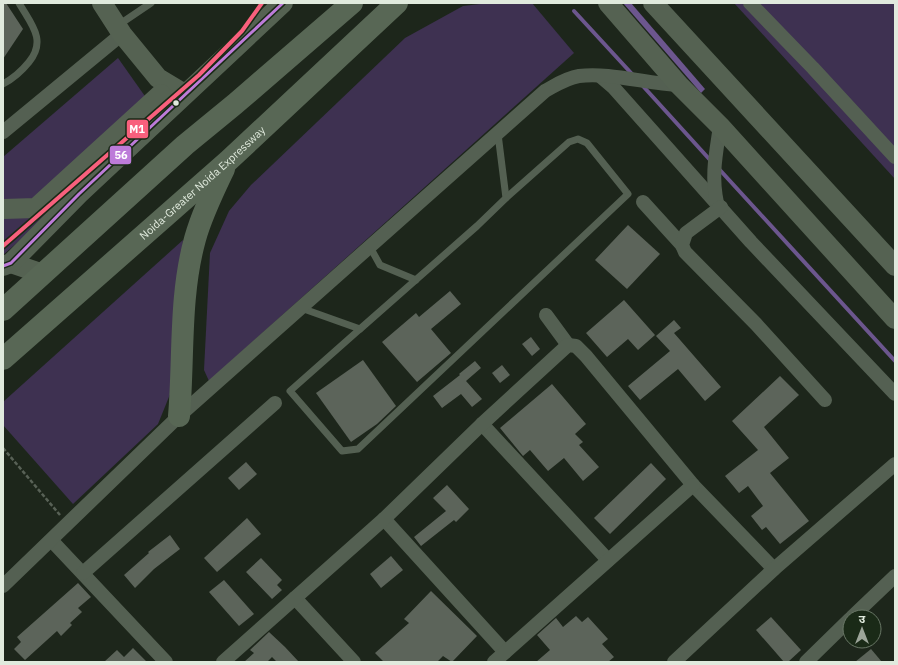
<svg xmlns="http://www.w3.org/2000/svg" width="898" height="665" viewBox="0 0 898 665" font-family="'IBM Plex Sans','Noto Sans Devanagari',sans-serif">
	<rect width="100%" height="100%" fill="#1d261b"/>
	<g fill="#3e3151">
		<path d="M489,3h43l42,50 -365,328 -5,-11 6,-117 19,-42 22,-26 154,-147 58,-32z"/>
		<path d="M734,3h161v176z"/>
		<path d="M118,58l36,51 -7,21 -144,125v-98z"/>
		<path d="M183,240l-8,142 -17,42 -85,80 -70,-79v-23z"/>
	</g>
	<path fill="#6c568e" d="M623,3h8l74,86 -4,4z"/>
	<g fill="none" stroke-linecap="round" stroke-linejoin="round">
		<g stroke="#6c568e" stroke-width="4">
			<path d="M574,11l58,63"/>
			<path d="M642,85l69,76"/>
			<path d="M719,169l176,192"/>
		</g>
	</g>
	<g fill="#5c645a">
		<path d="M3,3h3l17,26 -20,30z"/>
		<path d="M628,225l32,29 -33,35 -32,-29z"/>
		<path d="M450,291l11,13 -30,25 20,24 -34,29 -35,-40 34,-29 3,4z"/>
		<path d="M624,300l31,35 -17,15 -10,-11 -21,18 -21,-24z"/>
		<path d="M674,320l7,8 -7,5 47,54 -16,14 -27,-32 -38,31 -12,-14 42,-35 -14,-15z"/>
		<path d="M531,337l9,12 -8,7 -10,-12z"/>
		<path d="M363,360l33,46 -19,18 -26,18 -35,-49z"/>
		<path d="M475,361l6,7 -15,13 16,18 -10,8 -11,-13 -19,14 -9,-12 27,-21 -1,-1z"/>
		<path d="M502,365l8,10 -10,8 -8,-10z"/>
		<path d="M780,376l19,19 -35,32 25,31 -19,15 39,48 -29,23 -14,-17 -4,3 -11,-14 12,-10 -15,-20 -9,7 -14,-17 33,-26 -26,-29z"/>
		<path d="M552,384l34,40 -11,10 8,8 -4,3 20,22 -16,14 -19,-23 -16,13 -18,-21 -7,6 -23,-28z"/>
		<path d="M246,462l11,12 -18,16 -11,-12z"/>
		<path d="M651,463l15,16 -56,55 -16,-16z"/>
		<path d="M447,485l22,24 -13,13 -2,-2 -33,26 -7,-9 32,-26 -13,-13z"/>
		<path d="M247,518l14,16 -44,38 -13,-14z"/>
		<path d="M170,535l10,14 -26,20 -19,19 -11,-13 25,-22 -1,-1z"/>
		<path d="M391,556l12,14 -22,18 -11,-14z"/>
		<path d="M261,558l21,22 -5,5 5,5 -10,9 -26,-27z"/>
		<path d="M224,580l30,34 -15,12 -30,-34z"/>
		<path d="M78,583l13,14 -13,11 4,4 -12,11 2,2 -11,11 -4,-5 -32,29 -11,-11 7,-7 -4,-5z"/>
		<path d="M431,591l46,45 -25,26 -9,-6 -6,6h-53l-9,-9 34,-30 -5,-4z"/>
		<path d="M576,616l6,6 6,-5 20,22 -6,5 12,13 -6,5h-72l14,-12 -13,-15 19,-17 7,9z"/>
		<path d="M771,617l30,33 -13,12h-4l-28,-32z"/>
		<path d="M269,632l16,15 14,15h-22l-5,-5 -5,5h-23l10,-9 -4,-3z"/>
		<path d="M133,648l14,14h-43l13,-12 7,7z"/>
		<path d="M871,649l11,13h-27z"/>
	</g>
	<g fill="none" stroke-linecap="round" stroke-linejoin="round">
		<path stroke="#586156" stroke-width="2.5" stroke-dasharray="4 2" stroke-linecap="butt" d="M3,448l57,67"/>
		<g stroke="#546052" stroke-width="7">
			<path d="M117,26l34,-23"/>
			<path d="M3,84c11,-6 18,-12 26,-22 18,-22 2,-38 -10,-59"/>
			<path d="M370,247l10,18 36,15"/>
			<path d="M301,308l59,21 117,-103 29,-28 -8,-64"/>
			<path d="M360,329l-70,62 52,60 16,-2 270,-255 -41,-51 -9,-4 -9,3 -63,56"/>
		</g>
		<g stroke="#546052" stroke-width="14">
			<path d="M750,3l63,65 82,89"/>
			<path d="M600,76l14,12 137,154 144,152"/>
			<path d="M3,132l119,-98"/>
			<path d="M643,202l39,43"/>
			<path d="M717,203c-6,-28 -1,-49 3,-77"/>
			<path d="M721,207l-35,26 -4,12 3,7 71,72 69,76"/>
			<path d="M546,315l22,30"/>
			<path d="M482,424l126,136"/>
			<path d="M384,519l121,133"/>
			<path d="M52,541l114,121"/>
			<path d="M83,573l192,-170"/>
			<path d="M3,586l176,-170 366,-325c11,-6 21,-13 34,-15 31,-4 68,8 100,9"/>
			<path d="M295,598l59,64"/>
			<path d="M852,617l43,-41"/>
			<path d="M223,662l161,-143 98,-95 86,-79 8,1 10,10 107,129 81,84"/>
			<path d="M494,662l199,-177"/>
			<path d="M674,662l100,-93 121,-105"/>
			<path d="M806,662l44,-43"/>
		</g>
		<g stroke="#556252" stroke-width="20">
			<path d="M102,3l20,31 36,44 25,15"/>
			<path d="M608,3l71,82 41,41 175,193"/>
			<path d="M653,3l242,263"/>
			<path d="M3,209l33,-1 125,-114"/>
			<path d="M11,263l32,11"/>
			<path d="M3,266l8,-3 68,-69 204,-191"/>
		</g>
		<g stroke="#586755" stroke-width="22">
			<path d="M3,310l182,-165 50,-41 117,-101"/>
			<path id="s1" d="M3,359l225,-198 169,-158"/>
			<path d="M179,416c5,-58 0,-119 16,-177 7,-25 18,-47 29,-70"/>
		</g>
		<g stroke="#1a2a17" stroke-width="6">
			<path id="bus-1" d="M3,266l8,-3 68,-69 204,-191"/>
		</g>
		<use href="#bus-1" stroke="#bd7bd9" stroke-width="3"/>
		<g stroke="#1a2a17" stroke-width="7">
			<path id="metro-1" d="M3,246l196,-171 43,-44 20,-28"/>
		</g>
		<use href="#metro-1" stroke="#f8607d" stroke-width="4"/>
	</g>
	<circle fill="#e0eadd" stroke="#1a2a17" stroke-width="1.5" cx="176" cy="103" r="3.5"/>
	<g text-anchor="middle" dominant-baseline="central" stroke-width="4" stroke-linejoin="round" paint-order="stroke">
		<g font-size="11" fill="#e0eadd" stroke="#1a2a17">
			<text stroke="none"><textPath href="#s1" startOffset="266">Noida-Greater Noida Expressway</textPath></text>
		</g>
	</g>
	<g stroke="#1a2a17" stroke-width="1.5">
		<rect x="126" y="119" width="23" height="20" rx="4" fill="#f8607d"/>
		<rect x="109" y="145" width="23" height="20" rx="4" fill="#bd7bd9"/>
	</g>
	<g font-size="11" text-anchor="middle" font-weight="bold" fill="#fff">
		<text x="137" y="133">M1</text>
		<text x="121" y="159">56</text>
	</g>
	<rect width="898" height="665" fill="none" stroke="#e0eadd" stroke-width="8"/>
	<g transform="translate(862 629)"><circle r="19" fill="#1a2a17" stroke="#697766"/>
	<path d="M0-3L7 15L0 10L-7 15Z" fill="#9ca599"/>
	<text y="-6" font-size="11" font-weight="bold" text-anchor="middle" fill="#e0eadd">उ</text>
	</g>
</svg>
